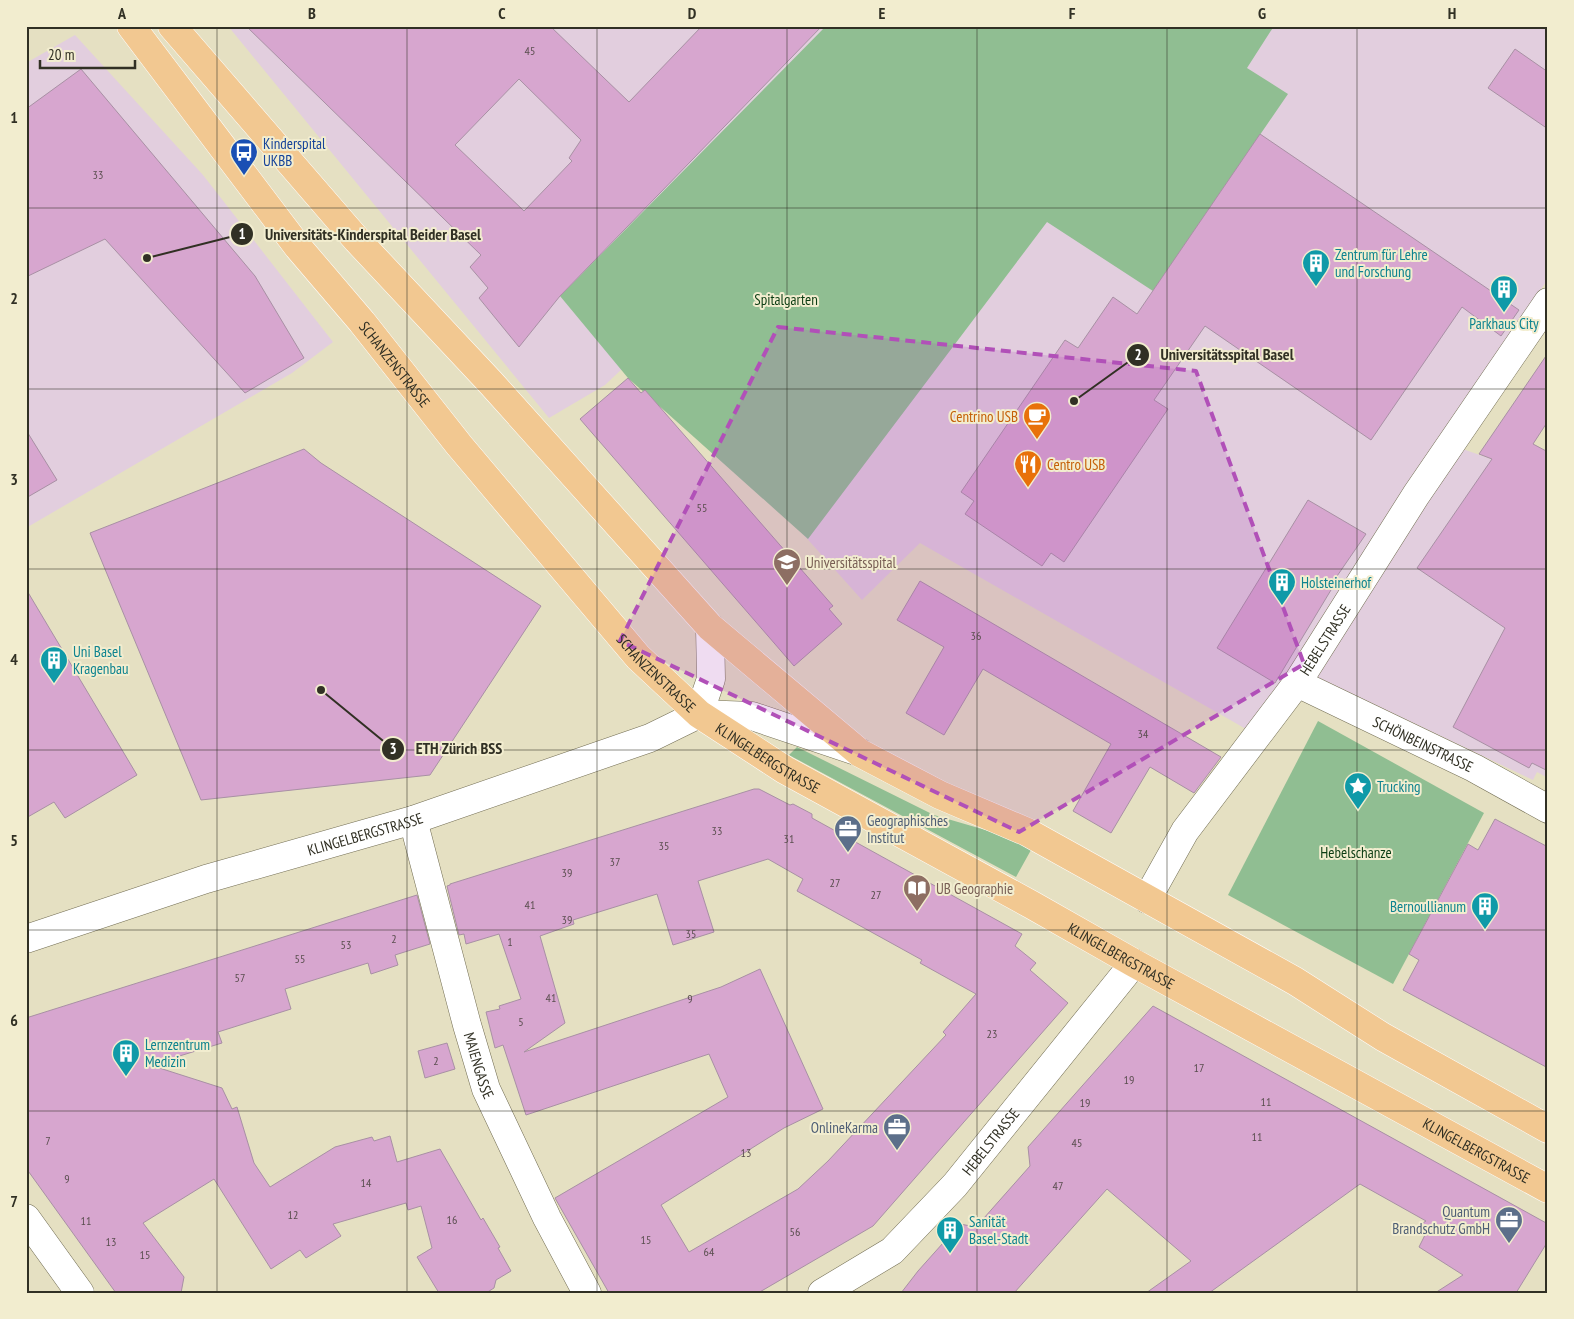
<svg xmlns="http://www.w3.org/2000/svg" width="1574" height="1319" viewBox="0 0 1574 1319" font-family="'PT Sans Narrow',sans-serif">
	<rect width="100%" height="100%" fill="#e5e0c2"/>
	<g fill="#e2cede">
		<path d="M228,26h1320v253l-111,161 111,39v299l-11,-6 -4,8 -239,-114 -48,63 -326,-186 -58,57 -222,-248 -35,33 -56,33z"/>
		<path d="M75,35l128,140 130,167 -41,31 -266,155v-465z"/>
	</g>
	<g fill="#90be92">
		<path d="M826,26h448l-27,42 41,26 -135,197 -106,-69 -239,317 -180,-161 -68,-82z"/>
		<path d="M1318,721l166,92 -91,171 -165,-89z"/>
		<path d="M797,747l137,68 72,21 25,14 -15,27 -227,-122z"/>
	</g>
	<g fill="#d7a6cf" stroke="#a890a4" fill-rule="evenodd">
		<path d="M246,26h304l79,76 73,-76h120l-262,270 -41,51 -40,-49 9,-10 -18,-21 11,-12zM519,79l62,61 -12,18 3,3 -48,50 -69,-66z"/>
		<path d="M1515,49l33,23v57l-60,-41z"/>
		<path d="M81,69l174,207 49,82 -59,35 -140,-154 -79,38v-168z"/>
		<path d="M1260,134l259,176 -18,26 -39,-29 -91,133 -166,-114 -51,74 14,9 -104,153 -13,-9 -9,13 -77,-52 9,-13 -13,-9 104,-152 13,8 35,-51 24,17z"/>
		<path d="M1548,353v68l-15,23 15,8v319l-16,-8 -3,5 -76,-41 52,-99 -88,-60 75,-109 -13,-5z"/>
		<path d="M628,378l13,15 4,-3 188,216 -4,3 13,15 -48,42 -214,-247z"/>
		<path d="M26,430l31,50 -31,18z"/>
		<path d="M304,449l17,14 220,143 -111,169 -229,25 -111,-267z"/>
		<path d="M1308,500l58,34 -31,45 2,1 -62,103 -58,-35z"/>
		<path d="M920,581l301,176 -27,36 -44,-26 -39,66 -38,-22 38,-67 -128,-75 -39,66 -38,-22 38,-66 -47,-27z"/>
		<path d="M26,589l111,186 -72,43 -11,-16 -28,16z"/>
		<path d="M754,789h5l31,16 3,-1 19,10v4l210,116 -7,12 21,17 -6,7 38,33 -195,223 -115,67h-149l-54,-95 173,-101 -19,-43 -183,61 -23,-70 -8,3 -9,-36 14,-3 -1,-3 22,-7 -22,-65 -33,10 -2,-10 -5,1 -12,-49 3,-1v-1zM768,859l35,20 -6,12 125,69 -2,3 56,31 -33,38 3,3 -118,126 -30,28 -109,63 -28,-47 123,-77 39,-19 -63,-140 -39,18 -197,65 41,-29 -25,-87 34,-12 -1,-4 84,-26 16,51 41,-13 -16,-51z"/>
		<path d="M1495,819l53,28v221l-145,-78 16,-30 -10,-6 59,-110 10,6z"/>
		<path d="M417,895l13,49 -35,11 3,10 -27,9 -3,-11 -83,26 6,20 -73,23 4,11 -72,22 72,23 10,21 5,-2 17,56 16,24 65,-40 37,-10 2,4 16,-5 7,26 43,-13 41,71 2,-2 17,29 -2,1 13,23 -15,9 -2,8 -8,5h-47l-22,-36 15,-9 -11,-42 -13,4 -2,-7 -73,21 8,12 -35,22 -6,-8 -29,19 -57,-90 -71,44 41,54 -3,16h-65l-90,-125v-150z"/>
		<path d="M1153,1006l395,218v17l-32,52h-81l28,-18 -44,-28 7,-14 -10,-6 10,-6 -66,-37 -151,109h-63l45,-32 -84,-72 -93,104h-113l17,-22 42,-47 16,3 54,-61 -2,-19z"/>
		<path d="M447,1043l8,26 -30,9 -7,-27z"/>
	</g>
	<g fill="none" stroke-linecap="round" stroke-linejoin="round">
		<g stroke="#726d53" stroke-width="29">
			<g id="minor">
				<path id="s1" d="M1297,683l177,85 74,41"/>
				<path d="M699,714l12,-35 -1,-52"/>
				<path id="s2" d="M413,820l54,205 19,64 61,129 40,75"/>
				<path id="s3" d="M1147,899l38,-68 112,-148 119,-188 132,-193"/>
				<path id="s4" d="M26,939l180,-60 207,-59 237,-82 49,-24 53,2 107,36"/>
				<path d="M26,1218l54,75"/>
				<path id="s5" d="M822,1293l70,-42 63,-66 179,-222"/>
			</g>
		</g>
		<g stroke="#fff" stroke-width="29">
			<g id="major">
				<path id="s6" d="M131,26l167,221 64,75 97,123 179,212 61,57 86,56 247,135 102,58 414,226"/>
				<path d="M172,26l185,214 134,143 219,244 150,126 80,42 87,37 268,149 88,56 165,92"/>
			</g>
		</g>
		<use href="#minor" stroke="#fff" stroke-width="28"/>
		<use href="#major" stroke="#f2c891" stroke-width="28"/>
	</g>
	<path fill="#b150b8" fill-opacity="0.2" stroke="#b150b8" stroke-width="4" stroke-dasharray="10 6" stroke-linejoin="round" d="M778,327l418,44 108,293 -285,168 -399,-191z"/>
	<path fill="none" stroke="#313024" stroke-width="1" stroke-opacity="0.55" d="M217,26v1267M407,26v1267M597,26v1267M787,26v1267M977,26v1267M1167,26v1267M1357,26v1267M26,208h1522M26,389h1522M26,569h1522M26,750h1522M26,930h1522M26,1111h1522"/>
	<defs>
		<g id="bus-pin" transform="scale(1.4375)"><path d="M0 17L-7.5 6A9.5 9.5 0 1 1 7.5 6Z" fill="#1a4fb4" stroke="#f2edcf"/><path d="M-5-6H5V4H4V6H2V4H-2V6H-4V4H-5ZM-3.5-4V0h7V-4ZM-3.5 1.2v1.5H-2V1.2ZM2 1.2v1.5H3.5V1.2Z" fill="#fff"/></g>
		<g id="building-pin" transform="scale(1.4375)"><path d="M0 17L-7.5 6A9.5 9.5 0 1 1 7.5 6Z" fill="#0f9aa8" stroke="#f2edcf"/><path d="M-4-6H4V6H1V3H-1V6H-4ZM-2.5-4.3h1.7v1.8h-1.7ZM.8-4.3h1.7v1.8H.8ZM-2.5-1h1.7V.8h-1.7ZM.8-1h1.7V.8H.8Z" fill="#fff"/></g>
		<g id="cafe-pin" transform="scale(1.4375)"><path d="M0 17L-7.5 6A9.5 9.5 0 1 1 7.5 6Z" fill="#e8710a" stroke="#f2edcf"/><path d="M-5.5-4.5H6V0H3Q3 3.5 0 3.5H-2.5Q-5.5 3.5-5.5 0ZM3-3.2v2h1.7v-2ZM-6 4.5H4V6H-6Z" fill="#fff"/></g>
		<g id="restaurant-pin" transform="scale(1.4375)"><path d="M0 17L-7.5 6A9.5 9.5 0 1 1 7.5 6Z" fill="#e8710a" stroke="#f2edcf"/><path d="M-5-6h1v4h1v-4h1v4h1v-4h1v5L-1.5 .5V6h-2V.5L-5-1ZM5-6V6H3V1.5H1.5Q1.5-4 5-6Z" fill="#fff"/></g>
		<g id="university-pin" transform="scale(1.4375)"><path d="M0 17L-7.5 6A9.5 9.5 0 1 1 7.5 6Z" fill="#8d6e63" stroke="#f2edcf"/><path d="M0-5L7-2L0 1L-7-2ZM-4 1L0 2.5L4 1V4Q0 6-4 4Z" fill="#fff"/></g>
		<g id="sight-pin" transform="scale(1.4375)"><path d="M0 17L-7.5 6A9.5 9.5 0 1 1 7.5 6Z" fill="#0f9aa8" stroke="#f2edcf"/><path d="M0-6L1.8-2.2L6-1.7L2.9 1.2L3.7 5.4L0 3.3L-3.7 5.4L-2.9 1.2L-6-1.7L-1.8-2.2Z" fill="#fff"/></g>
		<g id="office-pin" transform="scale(1.4375)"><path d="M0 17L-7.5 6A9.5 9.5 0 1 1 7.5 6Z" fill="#5c6f8a" stroke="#f2edcf"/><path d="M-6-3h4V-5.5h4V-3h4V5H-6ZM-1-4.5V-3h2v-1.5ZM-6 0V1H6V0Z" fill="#fff"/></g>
		<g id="library-pin" transform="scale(1.4375)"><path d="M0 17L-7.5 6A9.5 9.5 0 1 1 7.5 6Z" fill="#8d6e63" stroke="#f2edcf"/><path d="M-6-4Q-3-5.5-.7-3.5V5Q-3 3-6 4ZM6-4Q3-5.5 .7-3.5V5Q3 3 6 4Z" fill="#fff"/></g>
	</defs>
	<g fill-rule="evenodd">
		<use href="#bus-pin" x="244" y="152"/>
		<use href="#building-pin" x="1316" y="263"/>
		<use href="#building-pin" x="1504" y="289"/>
		<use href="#cafe-pin" x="1037" y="416"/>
		<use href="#restaurant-pin" x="1028" y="464"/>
		<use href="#university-pin" x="787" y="562"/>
		<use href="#building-pin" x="1282" y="582"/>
		<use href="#building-pin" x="54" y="660"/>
		<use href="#sight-pin" x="1358" y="786"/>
		<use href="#office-pin" x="848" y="829"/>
		<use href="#library-pin" x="917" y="888"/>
		<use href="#building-pin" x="1485" y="906"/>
		<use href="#building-pin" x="126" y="1053"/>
		<use href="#office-pin" x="897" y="1127"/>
		<use href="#office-pin" x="1509" y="1220"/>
		<use href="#building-pin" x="950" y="1230"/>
	</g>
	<g text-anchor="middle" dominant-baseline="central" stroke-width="4" stroke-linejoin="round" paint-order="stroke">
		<g font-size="12" fill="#5a4e4f">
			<text x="530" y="50">45</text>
			<text x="98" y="174">33</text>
			<text x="702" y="507">55</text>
			<text x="976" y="635">36</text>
			<text x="1143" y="733">34</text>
			<text x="717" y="830">33</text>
			<text x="789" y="838">31</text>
			<text x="664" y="845">35</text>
			<text x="615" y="861">37</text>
			<text x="567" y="872">39</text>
			<text x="835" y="882">27</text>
			<text x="876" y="894">27</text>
			<text x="530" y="904">41</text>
			<text x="567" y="919">39</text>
			<text x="691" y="933">35</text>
			<text x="394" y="938">2</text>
			<text x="510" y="941">1</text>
			<text x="346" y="944">53</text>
			<text x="300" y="958">55</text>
			<text x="240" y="977">57</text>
			<text x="551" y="997">41</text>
			<text x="690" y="998">9</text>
			<text x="521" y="1021">5</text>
			<text x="992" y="1033">23</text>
			<text x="436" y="1060">2</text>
			<text x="1199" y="1067">17</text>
			<text x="1129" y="1079">19</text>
			<text x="1266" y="1101">11</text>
			<text x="1085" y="1102">19</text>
			<text x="1257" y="1136">11</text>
			<text x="48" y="1140">7</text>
			<text x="1077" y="1142">45</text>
			<text x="746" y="1152">13</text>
			<text x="67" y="1178">9</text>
			<text x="366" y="1182">14</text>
			<text x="1058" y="1185">47</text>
			<text x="293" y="1214">12</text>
			<text x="452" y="1219">16</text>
			<text x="86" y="1220">11</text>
			<text x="795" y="1231">56</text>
			<text x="646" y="1239">15</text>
			<text x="111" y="1241">13</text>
			<text x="709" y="1251">64</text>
			<text x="145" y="1254">15</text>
		</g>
		<g font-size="15" fill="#164399" stroke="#f2edcf" text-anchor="start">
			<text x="263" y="143">Kinderspital<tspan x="263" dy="17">UKBB</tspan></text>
		</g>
		<g font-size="15" fill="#0d838f" stroke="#f2edcf" text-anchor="start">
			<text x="1335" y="254">Zentrum für Lehre<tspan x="1335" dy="17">und Forschung</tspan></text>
			<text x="1504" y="323" text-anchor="middle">Parkhaus City</text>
			<text x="1301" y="582">Holsteinerhof</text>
			<text x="73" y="651">Uni Basel<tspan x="73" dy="17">Kragenbau</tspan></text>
			<text x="1377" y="786">Trucking</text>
			<text x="1466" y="906" text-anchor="end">Bernoullianum</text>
			<text x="145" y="1044">Lernzentrum<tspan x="145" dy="17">Medizin</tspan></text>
			<text x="969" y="1221">Sanität<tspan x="969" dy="17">Basel-Stadt</tspan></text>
		</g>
		<g font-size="15" fill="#0b3d13" stroke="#f2edcf">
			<text x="786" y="299">Spitalgarten</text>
			<text x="1356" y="852">Hebelschanze</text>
		</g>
		<g font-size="15" fill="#313024" stroke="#f2edcf">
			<text stroke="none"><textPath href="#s6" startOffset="429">SCHANZENSTRASSE</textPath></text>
			<text stroke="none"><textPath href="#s3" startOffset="315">HEBELSTRASSE</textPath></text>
			<text stroke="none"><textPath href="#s6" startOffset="834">SCHANZENSTRASSE</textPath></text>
			<text stroke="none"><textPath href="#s1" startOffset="140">SCHÖNBEINSTRASSE</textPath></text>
			<text stroke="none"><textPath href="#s6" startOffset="975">KLINGELBERGSTRASSE</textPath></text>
			<text stroke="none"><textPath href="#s4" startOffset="355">KLINGELBERGSTRASSE</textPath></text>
			<text stroke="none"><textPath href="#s6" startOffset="1380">KLINGELBERGSTRASSE</textPath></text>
			<text stroke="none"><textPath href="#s2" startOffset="254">MAIENGASSE</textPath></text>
			<text stroke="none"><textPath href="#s5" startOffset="229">HEBELSTRASSE</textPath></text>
			<text stroke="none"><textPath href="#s6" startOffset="1785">KLINGELBERGSTRASSE</textPath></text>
		</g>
		<g font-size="15" fill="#c56008" stroke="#f2edcf" text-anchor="end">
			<text x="1018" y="416">Centrino USB</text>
			<text x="1047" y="464" text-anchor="start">Centro USB</text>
		</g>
		<g font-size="15" fill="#785e54" stroke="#f2edcf" text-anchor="start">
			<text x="806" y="562">Universitätsspital</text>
			<text x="936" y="888">UB Geographie</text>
		</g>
		<g font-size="15" fill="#4e5e75" stroke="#f2edcf" text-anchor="end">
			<text x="867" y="820" text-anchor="start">Geographisches<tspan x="867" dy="17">Institut</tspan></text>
			<text x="878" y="1127">OnlineKarma</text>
			<text x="1490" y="1211">Quantum<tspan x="1490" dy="17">Brandschutz GmbH</tspan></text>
		</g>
	</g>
	<path fill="none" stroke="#313024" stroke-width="2" d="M147 258L242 234M1074 401L1138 355M321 690L393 749"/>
	<g fill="#313024" stroke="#f2edcf" stroke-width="2">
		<circle cx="147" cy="258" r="5"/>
		<circle cx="1074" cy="401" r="5"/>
		<circle cx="321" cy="690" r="5"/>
		<circle cx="242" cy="234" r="12"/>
		<circle cx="1138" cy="355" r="12"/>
		<circle cx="393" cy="749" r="12"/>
	</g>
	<g font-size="15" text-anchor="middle" font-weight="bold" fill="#fff">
		<text x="242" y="239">1</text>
		<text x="1138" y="360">2</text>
		<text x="393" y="754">3</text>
	</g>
	<g font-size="16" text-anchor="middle" font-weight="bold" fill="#313024" stroke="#f2edcf" stroke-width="4" stroke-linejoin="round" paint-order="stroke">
		<text x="373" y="240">Universitäts-Kinderspital Beider Basel</text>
		<text x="1227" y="360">Universitätsspital Basel</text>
		<text x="459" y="754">ETH Zürich BSS</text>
	</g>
	<rect width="1574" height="1319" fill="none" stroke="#f2edcf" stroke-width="55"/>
	<path d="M40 60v8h95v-8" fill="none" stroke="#313024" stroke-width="2.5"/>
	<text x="48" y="60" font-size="15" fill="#313024" stroke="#f2edcf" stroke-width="4" paint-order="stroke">20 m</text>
	<rect x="28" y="28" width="1518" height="1264" fill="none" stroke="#313024" stroke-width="2"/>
	<g font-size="16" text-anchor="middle" font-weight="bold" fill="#313024">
		<text x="122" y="19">A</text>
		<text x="312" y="19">B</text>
		<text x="502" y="19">C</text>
		<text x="692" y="19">D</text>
		<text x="882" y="19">E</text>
		<text x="1072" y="19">F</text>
		<text x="1262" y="19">G</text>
		<text x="1452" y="19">H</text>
		<text x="14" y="123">1</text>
		<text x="14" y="304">2</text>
		<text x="14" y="485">3</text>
		<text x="14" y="665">4</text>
		<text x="14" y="846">5</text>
		<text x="14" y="1026">6</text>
		<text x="14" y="1207">7</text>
	</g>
</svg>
